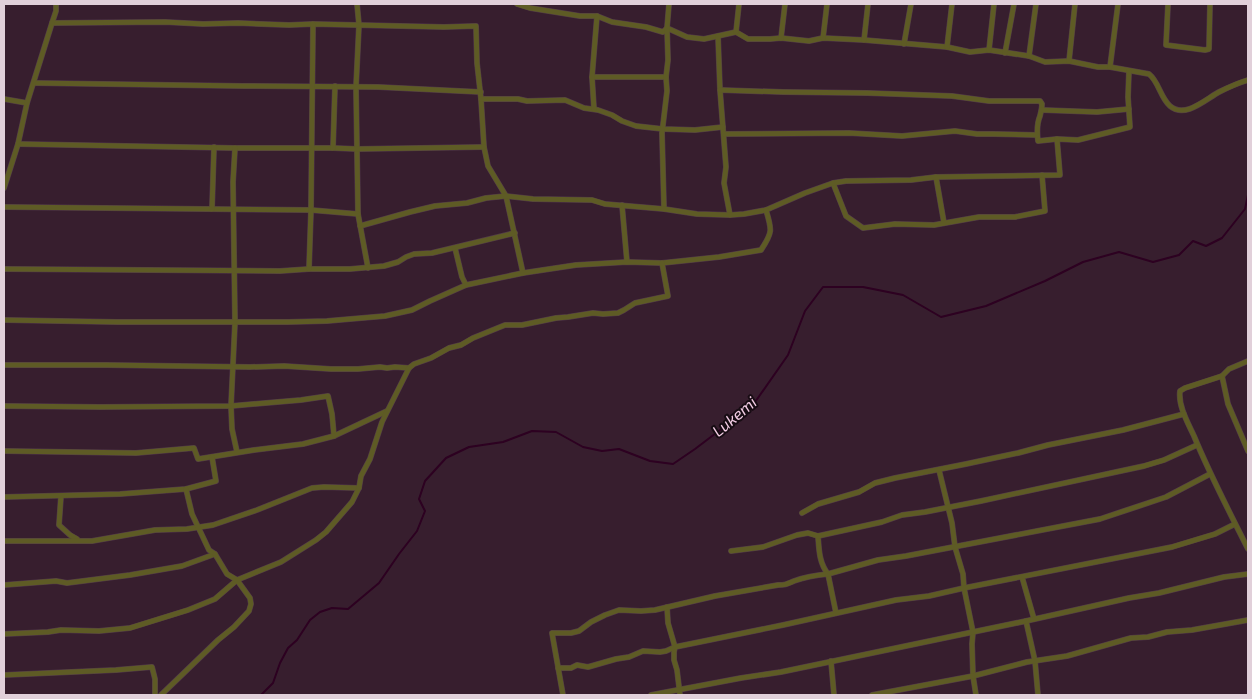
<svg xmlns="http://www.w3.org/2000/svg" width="1252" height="699" viewBox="0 0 1252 699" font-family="'Exo 2',sans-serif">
	<rect width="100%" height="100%" fill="#371e2e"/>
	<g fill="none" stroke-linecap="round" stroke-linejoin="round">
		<path stroke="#2d0121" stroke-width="2" d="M261,695l12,-12 7,-20 8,-15 9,-8 13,-20 10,-8 12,-4 16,1 31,-26 20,-29 18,-23 8,-20 -6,-12 6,-18 21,-23 23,-11 34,-5 29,-11 24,1 27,15 19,4 17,-2 31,12 23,3 22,-15 58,-44 35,-50 17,-44 18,-24h40l40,8 38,22 45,-11 59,-25 38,-19 36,-10 34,10 26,-7 14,-14 13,5 16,-8 23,-29 3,-14"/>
		<g stroke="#523a4a" stroke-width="6">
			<g id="street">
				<path d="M357,4l2,21 -3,62 2,127 10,54"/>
				<path d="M517,4l13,4 50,8h17l15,6 34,5 17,5 4,-4 20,9 17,2 32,-7 12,7h22l11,-1 28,3 14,-3 41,2 83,7 23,5 19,-2 40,6 16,6 24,-1 29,6h12l39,7c10,8 11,23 21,32 15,13 36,-7 49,-14 10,-5 19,-9 29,-12"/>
				<path d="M1168,4l-2,41 39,5 4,-1 1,-45"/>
				<path d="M52,23l113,-1 38,2 35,-1 51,2 24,-1 131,3 32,-1 1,37 4,36 3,48 4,19 18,30 17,77"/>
				<path d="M736,32l3,-28"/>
				<path d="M718,36l2,54 6,77 -2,16 6,32"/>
				<path d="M781,38l4,-34"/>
				<path d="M823,38l4,-34"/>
				<path d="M864,40l4,-36"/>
				<path d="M904,44l7,-40"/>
				<path d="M947,47l5,-43"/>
				<path d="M989,50l5,-46"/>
				<path d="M1005,53l9,-49"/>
				<path d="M1029,56l7,-52"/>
				<path d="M1069,61l6,-57"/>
				<path d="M1110,67l8,-63"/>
				<path d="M592,77h74"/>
				<path d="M34,83l209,3 135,1 103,5"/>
				<path d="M720,90l63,2 84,1 85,3 37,5h51l2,3c0,5 -1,7 -2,12 -3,7 -3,17 -2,25l19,-2 21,1 52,-13 -2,-30 1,-26"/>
				<path d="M4,99l23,4"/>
				<path d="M481,99h37l9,2 38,-1 19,8 14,2 14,5 10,6 14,5 27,3 32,1 28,-3"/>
				<path d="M594,109l-2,-32 5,-61"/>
				<path d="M1042,110l55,2 32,-3"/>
				<path d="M724,134l125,-1 53,3 53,-5 22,3h16l44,1"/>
				<path d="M18,144l217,4h98l24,1 127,-2"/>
				<path d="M235,148l-2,34 2,140 -4,84 1,23 5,23"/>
				<path d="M333,148l2,-62"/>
				<path d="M936,177l8,46"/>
				<path d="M833,183l13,33 17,12 32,-4 39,1 45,-8h36l30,-6 -3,-36"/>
				<path d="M4,188l14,-44 9,-41 25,-80 4,-12v-7"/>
				<path d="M622,205l5,57"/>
				<path d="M4,207l307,3 47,4"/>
				<path d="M212,209l2,-62"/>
				<path d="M664,209l-2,-76 5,-42 -1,-14 2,-17 -1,-32 2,-24"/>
				<path d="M360,226l50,-14 25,-6 32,-3 19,-5 20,-2 27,3 59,1 13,4 59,5 33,5 33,1 14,-1 22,-4 39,-17 28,-10 13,-2 65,-1 25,-3 124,-2 -3,-36"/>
				<path d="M455,248l7,29 4,8"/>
				<path d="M4,269l276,2 29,-2h41l34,-3 14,-4 8,-5 8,-3 18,-1 83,-20"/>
				<path d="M309,269l2,-59 2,-186"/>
				<path d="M4,320l113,2h171l39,-1 58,-5 27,-6 18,-9 36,-16 57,-12 53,-8 51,-3 35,1 57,-6 42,-7c12,-18 11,-20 5,-40"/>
				<path d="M1248,361l-19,8 -7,7 -37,12 -5,3c-2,15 8,32 14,45 16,39 35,75 54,113"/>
				<path d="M4,365h102l144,2 34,-1 47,3h27l22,-2 7,1 8,-1 14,1"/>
				<path d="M1222,376l6,28 20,47"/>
				<path d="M4,406l96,1 131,-1 70,-6 27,-4 4,18 2,22"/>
				<path d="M4,451l132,2 58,-5 4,11 56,-9 49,-6 31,-8 53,-25"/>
				<path d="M939,470l13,53 3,24 8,27 1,14 9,44 -1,12 1,32 3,19"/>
				<path d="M61,496l-2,29 11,10 7,4"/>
				<path d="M4,497l116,-3 66,-5 30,-8 -4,-24"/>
				<path d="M802,513l16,-9 41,-12 16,-9 20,-5 71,-14 28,-6 24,-5 30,-8 75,-15 61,-16"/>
				<path d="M818,536c1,13 1,27 10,38l8,39"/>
				<path d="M4,541h88l63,-11 32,-1 26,-4 44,-15 55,-22 12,-1 35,1"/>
				<path d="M731,551l32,-4 34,-12 11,-2 10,3 64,-14 20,-7 23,-3 56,-11 163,-35 20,-6 33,-15"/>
				<path d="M1022,577l12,42"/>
				<path d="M4,585l52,-4 11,2 63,-8 52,-9 33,-12"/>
				<path d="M667,607l1,16 7,24 -1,5v8l3,10 3,25"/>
				<path d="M1026,621l9,40 3,34"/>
				<path d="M4,634l44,-2 13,-2 38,1 31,-3 58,-18 27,-11 22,-19 44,-18 35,-22 10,-8 26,-30 7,-14 2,-12 9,-17 12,-37 27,-54 5,-4 17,-6 18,-10 12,-3 12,-7 32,-13h17l34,-7 12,-1 25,-4 10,1 15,-1 6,-3 11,-7 33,-7 -6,-33"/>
				<path d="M831,661l3,34"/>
				<path d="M558,668h13l6,-3 11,2 28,-8 13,-2 14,-6 17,1 6,-1 9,-4 108,-22 113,-25 33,-4 35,-8 208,-41 43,-13 20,-10"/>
				<path d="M4,675l112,-5 36,-3 3,12v16"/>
				<path d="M161,695l57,-55 16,-13 15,-16 2,-7 -1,-6 -13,-18 -10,-6 -12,-20 -6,-4 -17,-36 -6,-25"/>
				<path d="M563,695l-11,-62h19l8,-2 12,-9 14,-7 14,-5 22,1 14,-1 60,-14 63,-11c8,0 9,-1 16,-4 11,-4 23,-6 34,-7l50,-14 28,-4 194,-37 66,-22 44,-23"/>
				<path d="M651,695l90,-17 40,-6 245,-51 103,-23 30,-5 65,-16 24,-3"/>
				<path d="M872,695l101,-19 54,-14 40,-6 64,-18 17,-1 19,-5 25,-2 56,-10"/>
			</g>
		</g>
		<use href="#street" stroke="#5e5b25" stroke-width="5"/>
	</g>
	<g text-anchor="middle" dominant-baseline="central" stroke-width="4" stroke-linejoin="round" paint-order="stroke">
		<g font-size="16" font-style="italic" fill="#f4cde5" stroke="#170c13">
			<text transform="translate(734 416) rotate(-40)">Lukemi</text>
		</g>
	</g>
	<rect width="1252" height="699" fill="none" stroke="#e1d0da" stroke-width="10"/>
</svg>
